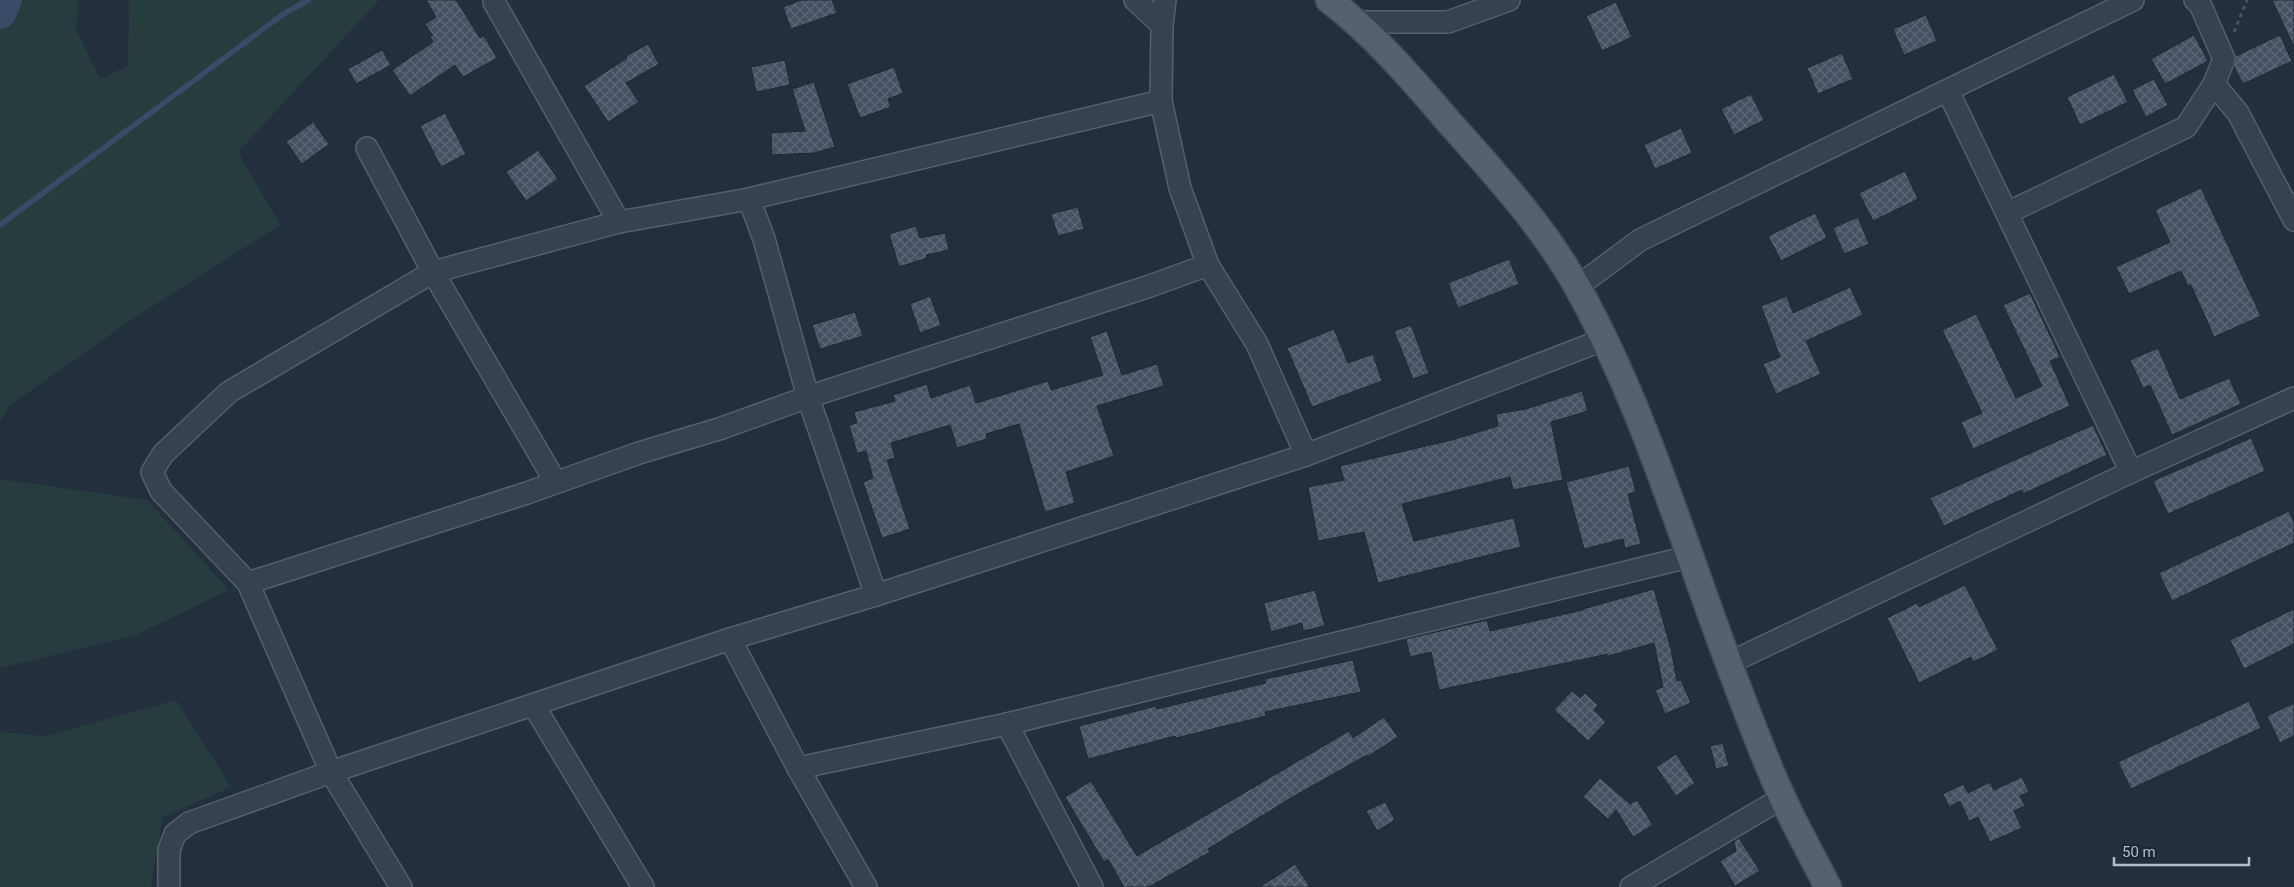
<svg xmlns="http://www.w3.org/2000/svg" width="2294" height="887" viewBox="0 0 2294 887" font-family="Roboto,sans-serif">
	<defs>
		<pattern id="building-cross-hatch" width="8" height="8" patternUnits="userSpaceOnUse" patternTransform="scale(1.25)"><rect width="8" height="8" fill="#455162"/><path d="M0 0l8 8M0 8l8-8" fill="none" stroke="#5d6877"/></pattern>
	</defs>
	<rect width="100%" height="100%" fill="#242f3e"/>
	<g fill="#263c3f">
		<path d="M0,0h78l-2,29 24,50 28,-13 1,-66h250l-141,152 42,73 -146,93 -125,88 -9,15z"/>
		<path d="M0,479l147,21 82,90 -93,45 -136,33z"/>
		<path d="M176,700l55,87 -68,30 -12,70h-151v-155l45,4z"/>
	</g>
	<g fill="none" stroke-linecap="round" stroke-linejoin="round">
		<path stroke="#394c67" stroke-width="5.5" d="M0,225l282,-210 26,-15"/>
		<path stroke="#394c67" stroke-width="32" d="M0,13l6,-13"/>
	</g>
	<g fill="url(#building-cross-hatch)" stroke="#1f2835">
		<path d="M426,0h30l24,38 4,-2 13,22 -34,19 -8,-12 -45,31 -18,-26 41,-28 -3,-5 3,-1 -8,-12 11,-7z"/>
		<path d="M802,0h30l5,13 -46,16 -8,-22z"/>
		<path d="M2272,0h22v47z"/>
		<path d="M1616,2l16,35 -30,14 -16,-35z"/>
		<path d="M1926,15l11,26 -33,14 -11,-26z"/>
		<path d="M2194,35l14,26 -43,23 -14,-25z"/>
		<path d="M2280,35l12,26 -49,23 -9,-17 2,-11z"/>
		<path d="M648,44l11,20 -33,19 13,19 -31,20 -24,-36 43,-28 -1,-2z"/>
		<path d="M382,50l9,15 -35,19 -8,-15z"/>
		<path d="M1842,53l11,26 -35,15 -11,-26z"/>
		<path d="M785,60l5,25 -34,7 -5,-25z"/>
		<path d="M894,67l9,26 -15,6 3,8 -31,11 -13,-34z"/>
		<path d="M2114,74l14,28 -48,23 -13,-28z"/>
		<path d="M2154,79l14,26 -22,12 -14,-27z"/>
		<path d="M814,82l21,65 -21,6 -42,2 -1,-22 34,-2 -13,-42z"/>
		<path d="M1751,94l13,26 -30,15 -13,-26z"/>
		<path d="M445,113l21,41 -25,13 -21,-41z"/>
		<path d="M313,122l16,22 -27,20 -16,-22z"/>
		<path d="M1681,128l11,25 -37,16 -11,-24z"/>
		<path d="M538,150l20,29 -32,22 -20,-29z"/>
		<path d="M1905,171l13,28 -45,22 -14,-28z"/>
		<path d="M2201,188l60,128 -47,21 -23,-52 -3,1 -7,-15 -52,23 -13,-27 54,-25 -15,-32z"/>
		<path d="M1078,207l6,22 -26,7 -7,-22z"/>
		<path d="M1815,213l12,25 -46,23 -13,-25z"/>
		<path d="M1858,217l11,27 -25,10 -11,-26z"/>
		<path d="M916,226l4,12 25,-5 4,17 -23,5 1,3 -28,9 -10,-33z"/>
		<path d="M1509,259l10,25 -61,24 -10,-25z"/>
		<path d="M1850,287l13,28 -57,26 15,33 -45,20 -13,-30 17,-7 -19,-51 26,-10 6,17z"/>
		<path d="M2030,293l30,64 -10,4 20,45 -97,43 -12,-27 21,-9 -40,-83 34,-16 40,84 26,-12 -39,-81z"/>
		<path d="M930,296l11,29 -21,8 -10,-29z"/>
		<path d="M855,312l8,24 -43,13 -8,-24z"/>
		<path d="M1411,325l18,48 -16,6 -19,-48z"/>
		<path d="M1334,329l14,34 25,-9 9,27 -70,26 -25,-59z"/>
		<path d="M1107,331l15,44 35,-11 7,22 -67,20 17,50 -48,16 9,31 -30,9 -26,-88 -33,10 1,5 -30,9 -7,-23 -59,18 4,15 -8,2 23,69 -28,9 -19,-56 10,-4 -7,-27 -9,2 -8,-28 8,-2 -3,-11 41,-11 -2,-6 34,-11 4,14 39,-13 6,18 72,-22 3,9 52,-15 -13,-38z"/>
		<path d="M2158,348l22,51 49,-21 12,26 -69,31 -22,-50 -7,3 -13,-28z"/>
		<path d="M1582,391l6,20 -37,11 12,58 -50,10 -3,-13 -108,27 12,37 100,-23 7,29 -143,36 -14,-51 -46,9 -10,-54 36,-7 -4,-14 112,-26 46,-14 -2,-12 30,-5z"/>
		<path d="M2093,425l14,30 -84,39 -1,-4 -78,36 -14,-28z"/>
		<path d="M2251,438l14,33 -97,43 -15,-33z"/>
		<path d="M1629,466l7,26 -8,2 13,50 -16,4 -2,-9 -39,10 -18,-67z"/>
		<path d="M2289,511l5,11v21l-122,58 -13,-28z"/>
		<path d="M1965,585l33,65 -25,12 -2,-5 -52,26 -32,-65 30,-15 2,4z"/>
		<path d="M1654,589l17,60 6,32 4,-1 10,23 -26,11 -10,-24 8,-3 -9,-44 -49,14 3,-3 -169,36 -8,-38 -21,5 -4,-18 81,-19 3,11 93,-21v-1z"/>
		<path d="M1315,590l10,36 -22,5 -1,-8 -31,9 -7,-29z"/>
		<path d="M2294,609v35l-50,25 -14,-29z"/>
		<path d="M1353,660l8,32 -96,20 1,4 -90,22 -1,-2 -87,23 -9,-33 77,-20 1,3 109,-26 -1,-4z"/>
		<path d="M1572,691l8,7 5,-5 13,12 -4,5 12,12 -18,19 -34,-31z"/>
		<path d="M2249,701l12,27 -130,61 -13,-27z"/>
		<path d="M2294,703v33l-14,7 -13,-27z"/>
		<path d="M1384,717l14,20 -31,20v-2l-71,40 -88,54 2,3 -61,35h-25l-16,-28 -4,3 -39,-65 26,-16 46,75 212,-125 4,7z"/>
		<path d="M1723,743l6,23 -13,3 -6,-23z"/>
		<path d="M1676,754l19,29 -19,13 -20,-29z"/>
		<path d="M2022,777l7,15 -9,4 5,10 -11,5 8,17 -32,14 -12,-25 -9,4 -9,-20 -11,6 -6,-13 20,-10 5,9 22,-11 4,8z"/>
		<path d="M1600,778l30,26 7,-4 16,25 -20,12 -17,-27 -8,9 -25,-22z"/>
		<path d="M1385,802l10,18 -18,11 -11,-20z"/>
		<path d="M1739,838l21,33 -25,15 -15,-25 16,-10 -2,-10z"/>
		<path d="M1295,864l15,23h-50z"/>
	</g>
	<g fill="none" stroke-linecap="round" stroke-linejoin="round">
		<g stroke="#565f6c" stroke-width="24">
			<g id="minor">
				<path d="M1135,0l27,25"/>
				<path d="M1165,0l-3,25 -1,76 19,87 28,77 49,79 49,111"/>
				<path d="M494,2l125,220"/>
				<path d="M1358,22h90l61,-22"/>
				<path d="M2214,84l24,29 56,107"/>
				<path d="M1948,91l183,381"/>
				<path d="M367,148l66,124 122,209"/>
				<path d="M749,199l15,40 44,158 68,198"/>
				<path d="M2007,213l179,-86 28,-43 10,-25 -24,-55 -5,-4"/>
				<path d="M1577,287l63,-47 493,-240"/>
				<path d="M248,583l279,-90 112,-40 83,-25 86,-31 339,-110 61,-22"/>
				<path d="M730,639l68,129 68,119"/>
				<path d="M1729,663l402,-191 163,-74"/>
				<path d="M534,706l109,181"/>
				<path d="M1007,724l85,163"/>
				<path d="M798,768l209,-44 685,-168"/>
				<path d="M169,887v-37l6,-16 14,-11 142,-51 399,-133 146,-44 430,-140 299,-116"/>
				<path d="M401,887l-70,-115 -83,-189 -87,-92 -9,-19 11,-18 66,-62 204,-120 186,-50 130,-23 412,-98"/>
				<path d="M1631,887l151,-89"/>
			</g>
		</g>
		<g stroke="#414a57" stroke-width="29">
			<path id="major" d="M1329,0c46,35 83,79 120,122 46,52 96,106 130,168 65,118 103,249 150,374 17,45 34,92 54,135 14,30 30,59 45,88"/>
		</g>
		<path stroke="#44595c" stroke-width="3" stroke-dasharray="4 4" stroke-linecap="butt" d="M2234,32l13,-32"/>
		<use href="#minor" stroke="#38414e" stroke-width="21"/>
		<use href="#major" stroke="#56606e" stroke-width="26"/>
	</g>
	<path d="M2114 857v8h135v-8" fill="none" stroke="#b4bcc9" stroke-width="2.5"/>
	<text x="2122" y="857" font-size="15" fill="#b4bcc9" stroke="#1d2633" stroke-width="4" paint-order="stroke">50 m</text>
</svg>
